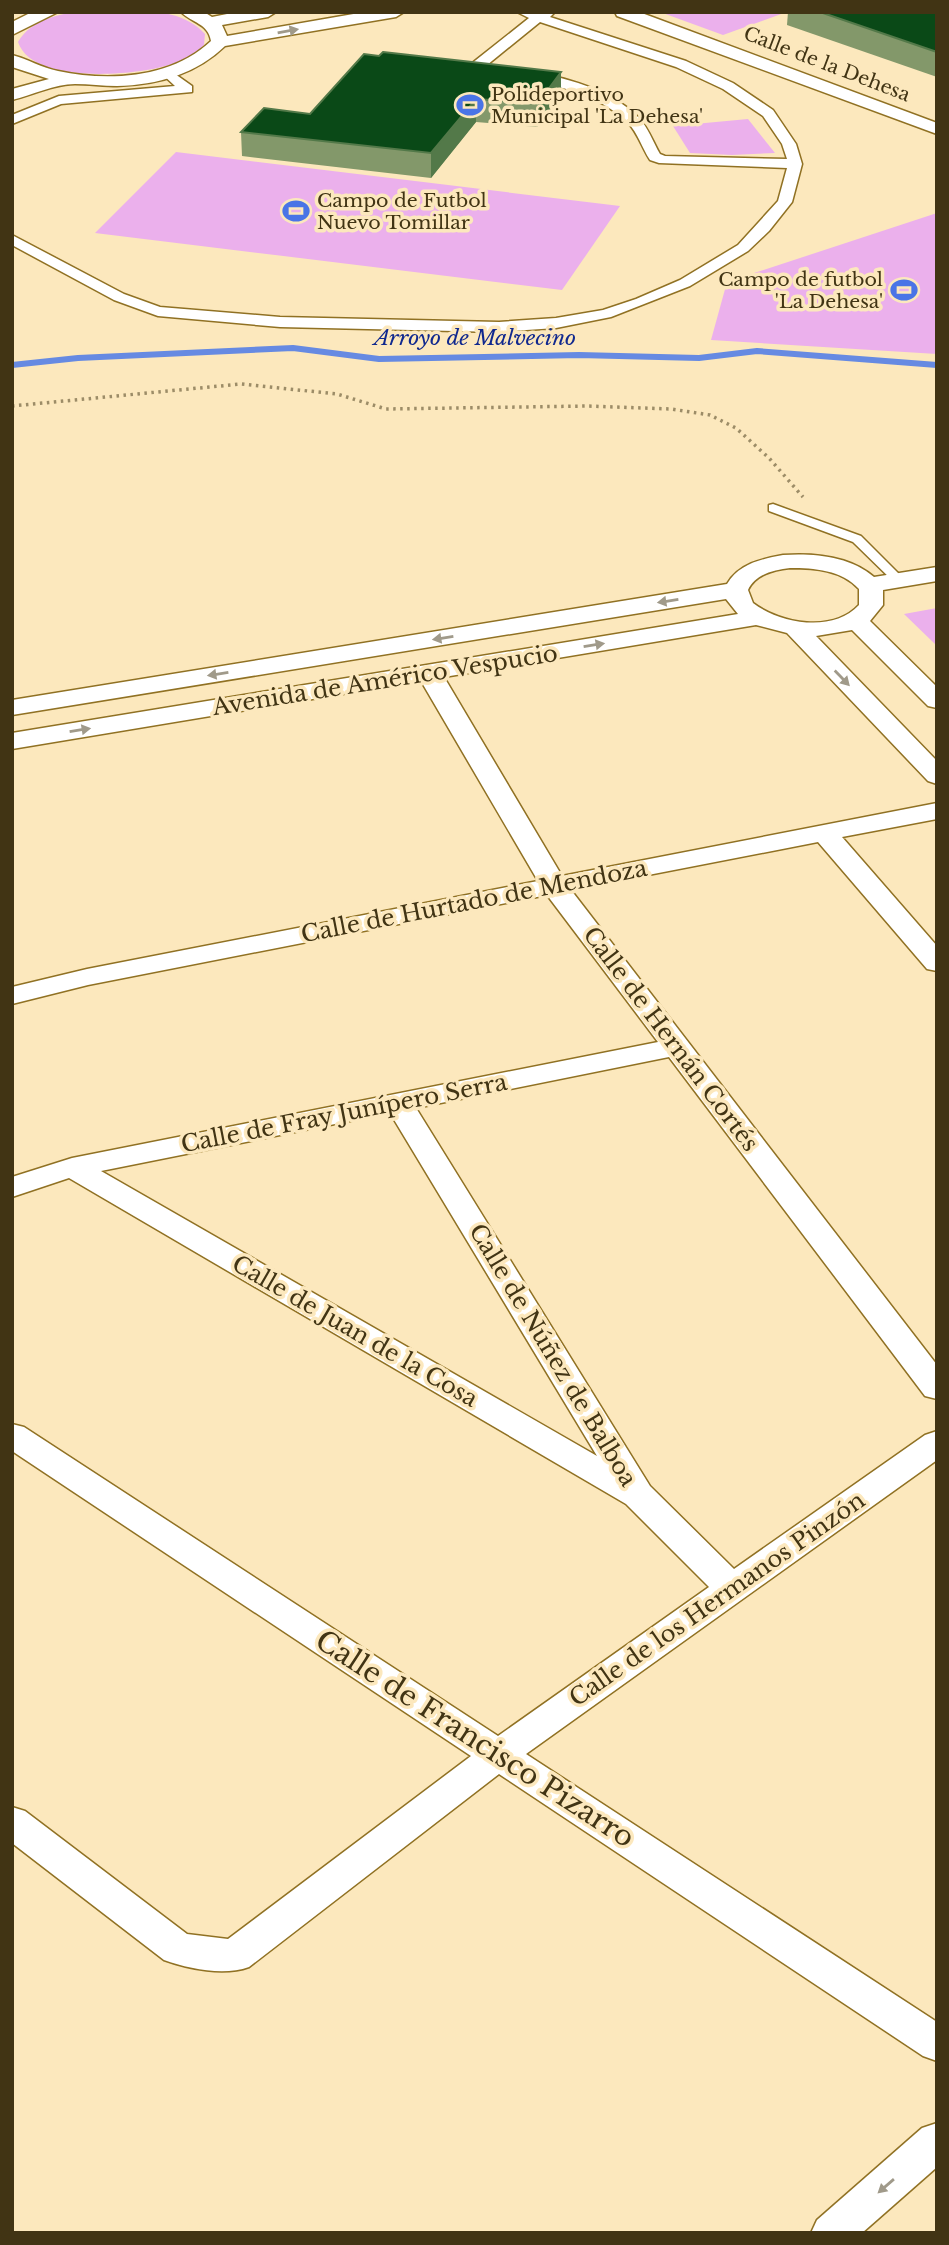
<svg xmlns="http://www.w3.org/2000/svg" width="949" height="2245" viewBox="0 0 949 2245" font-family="'Libre Baskerville',serif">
	<rect width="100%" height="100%" fill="#fce8bd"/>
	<g fill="#ebb0ec">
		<path d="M73,12c41,0 103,-11 132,22l-1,11c-10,9 -19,15 -32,19 -35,12 -140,21 -154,-22 11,-19 33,-26 55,-30z"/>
		<path d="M660,12h122l2,1 -61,22z"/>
		<path d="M748,119l27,34 -43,2 -42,-2 -17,-27z"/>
		<path d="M176,152l444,54 -58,84 -467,-57z"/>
		<path d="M937,213v141l-226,-14 16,-58z"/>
		<path d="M937,608v38l-33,-32z"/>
	</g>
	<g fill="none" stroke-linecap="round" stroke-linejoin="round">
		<path stroke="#668ae2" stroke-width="6" d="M12,365l66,-7 215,-10 86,11 200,-4 120,3 58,-7 180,14"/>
		<g stroke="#907123" stroke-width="3">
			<path id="service" d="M773,504l88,32 44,44 -2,3h-8l-42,-41 -84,-31v-6z"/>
		</g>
		<g stroke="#907123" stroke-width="3">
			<g id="pedestrian">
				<path d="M517,12h38l-5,5 136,44 47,22 40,27 23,34 6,20 -10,38 -23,29 -21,20 -58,35 -79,31 -55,11 -57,4 -219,-5 -122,-11 -44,-16 -102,-55v-10l112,59 36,13 120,10 219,5 57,-4 47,-8 33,-11 44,-19 58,-35 40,-44 9,-33 -128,-5 -9,-3c-8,-12 -12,-27 -22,-37 -41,-41 -104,-41 -157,-53v-6l58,-46zM540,22l136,45 47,22 40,27 19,28 5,15 -122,-3 -5,-2c-7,-12 -12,-27 -22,-37 -37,-37 -101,-45 -151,-52z"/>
				<path d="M168,69l24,17v6l-131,12 -49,20v-9l47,-19 116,-10 -14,-13z"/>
			</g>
		</g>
		<g stroke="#907123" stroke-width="3">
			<g id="minor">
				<path d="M32,12h26l-46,23v-13z"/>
				<path d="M181,12h23l8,5 25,-5h39l-8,5 -46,8 5,11 138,-24h39l-8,5 -171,29c-29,28 -67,39 -108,40 -14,0 -28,-2 -42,-2 -20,0 -43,11 -63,16v-11l37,-10 -37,-12v-12c16,4 30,13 46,16 51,11 114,7 153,-30 -3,-18 -19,-18 -30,-29z"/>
				<path d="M615,12h24l298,111v11l-320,-118z"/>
				<path d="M783,555c30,-2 67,1 91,22l63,-10v14l-54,9v15l-13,16 67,66v21l-9,-2 -76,-76 -36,6 121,125v23l-9,-3 -141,-148 -31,-8 -312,52 118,199 375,-73v16l-95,18 95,109v25l-10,-2 -109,-127 -247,48 366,475v34l-12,-3 -256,-339 -253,51 234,378 84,83 191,-134 12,-4v29l-411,294 411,268v39l-14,-5 -424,-282 -250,193c-25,9 -60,2 -85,-7l-152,-117v-36l13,4 162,123 41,5 243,-183 -459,-305v-27l12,3 474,309 211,-149 -83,-83 -557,-326 -57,19v-20l60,-19 586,-116 -111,-147 -459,90 -76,19v-17l75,-18 451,-88 -117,-200 -409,68v-16l726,-119 -12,-15 -714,116v-15l715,-116c12,-20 34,-25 56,-29zM790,568c24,0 52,2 69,21v16c-26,28 -78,19 -106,-2l-5,-13c7,-16 26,-20 42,-22zM390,1113l207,343 -496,-285z"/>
				<path d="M937,2123v44l-75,66h-51l6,-13 105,-92z"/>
			</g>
		</g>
		<path stroke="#9c8c67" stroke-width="3.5" stroke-dasharray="2.5 4.5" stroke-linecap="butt" d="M12,406l229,-22 96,10 49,15 202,-3 83,3 39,6 26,13 33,30 34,39"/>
		<use href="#service" fill="#fff" fill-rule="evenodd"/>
		<use href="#pedestrian" fill="#fff" fill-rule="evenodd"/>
		<use href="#minor" fill="#fff" fill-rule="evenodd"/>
	</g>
	<g fill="#83986a">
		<path d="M788,12h149v65l-150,-52z"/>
		<path d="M379,56l182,39 -24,32 -61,-5 -45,56 -189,-22 -1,-24 69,-18z"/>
	</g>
	<g fill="#537949">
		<path d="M561,72v23l-24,32 1,-24z"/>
		<path d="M476,99v23l-45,56v-25z"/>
	</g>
	<g fill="#0a4917" stroke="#537949" stroke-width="2">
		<path d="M820,12h117v40z"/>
		<path d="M383,52l178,20 -23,31 -62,-4 -45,54 -190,-21 23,-24 46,6 54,-60 15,2z"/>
	</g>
	<defs><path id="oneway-solid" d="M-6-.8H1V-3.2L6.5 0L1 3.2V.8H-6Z" transform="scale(1.75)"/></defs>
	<g fill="#a09a8a">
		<use href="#oneway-solid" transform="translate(288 31) rotate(-10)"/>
		<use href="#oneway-solid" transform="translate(668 601) rotate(171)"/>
		<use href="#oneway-solid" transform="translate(443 638) rotate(171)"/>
		<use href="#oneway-solid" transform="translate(594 645) rotate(-9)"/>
		<use href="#oneway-solid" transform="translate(218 674) rotate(171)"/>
		<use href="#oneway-solid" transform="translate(842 678) rotate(46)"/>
		<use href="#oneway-solid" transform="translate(80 730) rotate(-9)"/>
		<use href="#oneway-solid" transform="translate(886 2186) rotate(139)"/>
	</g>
	<defs>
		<g id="stadium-bare" transform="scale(2.1)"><path d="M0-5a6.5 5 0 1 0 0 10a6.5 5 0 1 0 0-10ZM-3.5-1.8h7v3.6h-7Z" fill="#4a74e6" stroke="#fce8bd" stroke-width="2.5" paint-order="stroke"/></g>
	</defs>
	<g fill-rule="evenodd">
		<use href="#stadium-bare" x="470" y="105"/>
		<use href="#stadium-bare" x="296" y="211"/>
		<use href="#stadium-bare" x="904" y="290"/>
	</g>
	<g text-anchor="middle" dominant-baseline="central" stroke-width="7" stroke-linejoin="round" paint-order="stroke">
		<g font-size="19" fill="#413414" stroke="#fce8bd">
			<text transform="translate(827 64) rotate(21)">Calle de la Dehesa</text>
		</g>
		<g font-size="19" fill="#413414" stroke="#fce8bd" text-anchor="start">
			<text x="491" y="94">Polideportivo<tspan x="491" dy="22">Municipal 'La Dehesa'</tspan></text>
			<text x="317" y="200">Campo de Futbol<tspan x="317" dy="22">Nuevo Tomillar</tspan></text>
			<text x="883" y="279" text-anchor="end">Campo de futbol<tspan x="883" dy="22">'La Dehesa'</tspan></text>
		</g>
		<g font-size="21" font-style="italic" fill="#10288e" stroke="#fce8bd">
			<text x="475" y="338">Arroyo de Malvecino</text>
		</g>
		<g font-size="23" fill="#413414" stroke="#fce8bd">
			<text transform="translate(385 680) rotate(-9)">Avenida de Américo Vespucio</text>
			<text transform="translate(474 901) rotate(-11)">Calle de Hurtado de Mendoza</text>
			<text transform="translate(671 1039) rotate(53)">Calle de Hernán Cortés</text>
			<text transform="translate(344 1113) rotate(-11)">Calle de Fray Junípero Serra</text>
			<text transform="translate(355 1331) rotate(30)">Calle de Juan de la Cosa</text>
			<text transform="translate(553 1355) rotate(59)">Calle de Núñez de Balboa</text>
			<text transform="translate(717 1599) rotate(-35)">Calle de los Hermanos Pinzón</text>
		</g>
		<g font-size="28" fill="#413414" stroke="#fce8bd">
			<text transform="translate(475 1739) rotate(33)">Calle de Francisco Pizarro</text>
		</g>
	</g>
	<rect width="949" height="2245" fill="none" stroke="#413414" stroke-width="28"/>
</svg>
